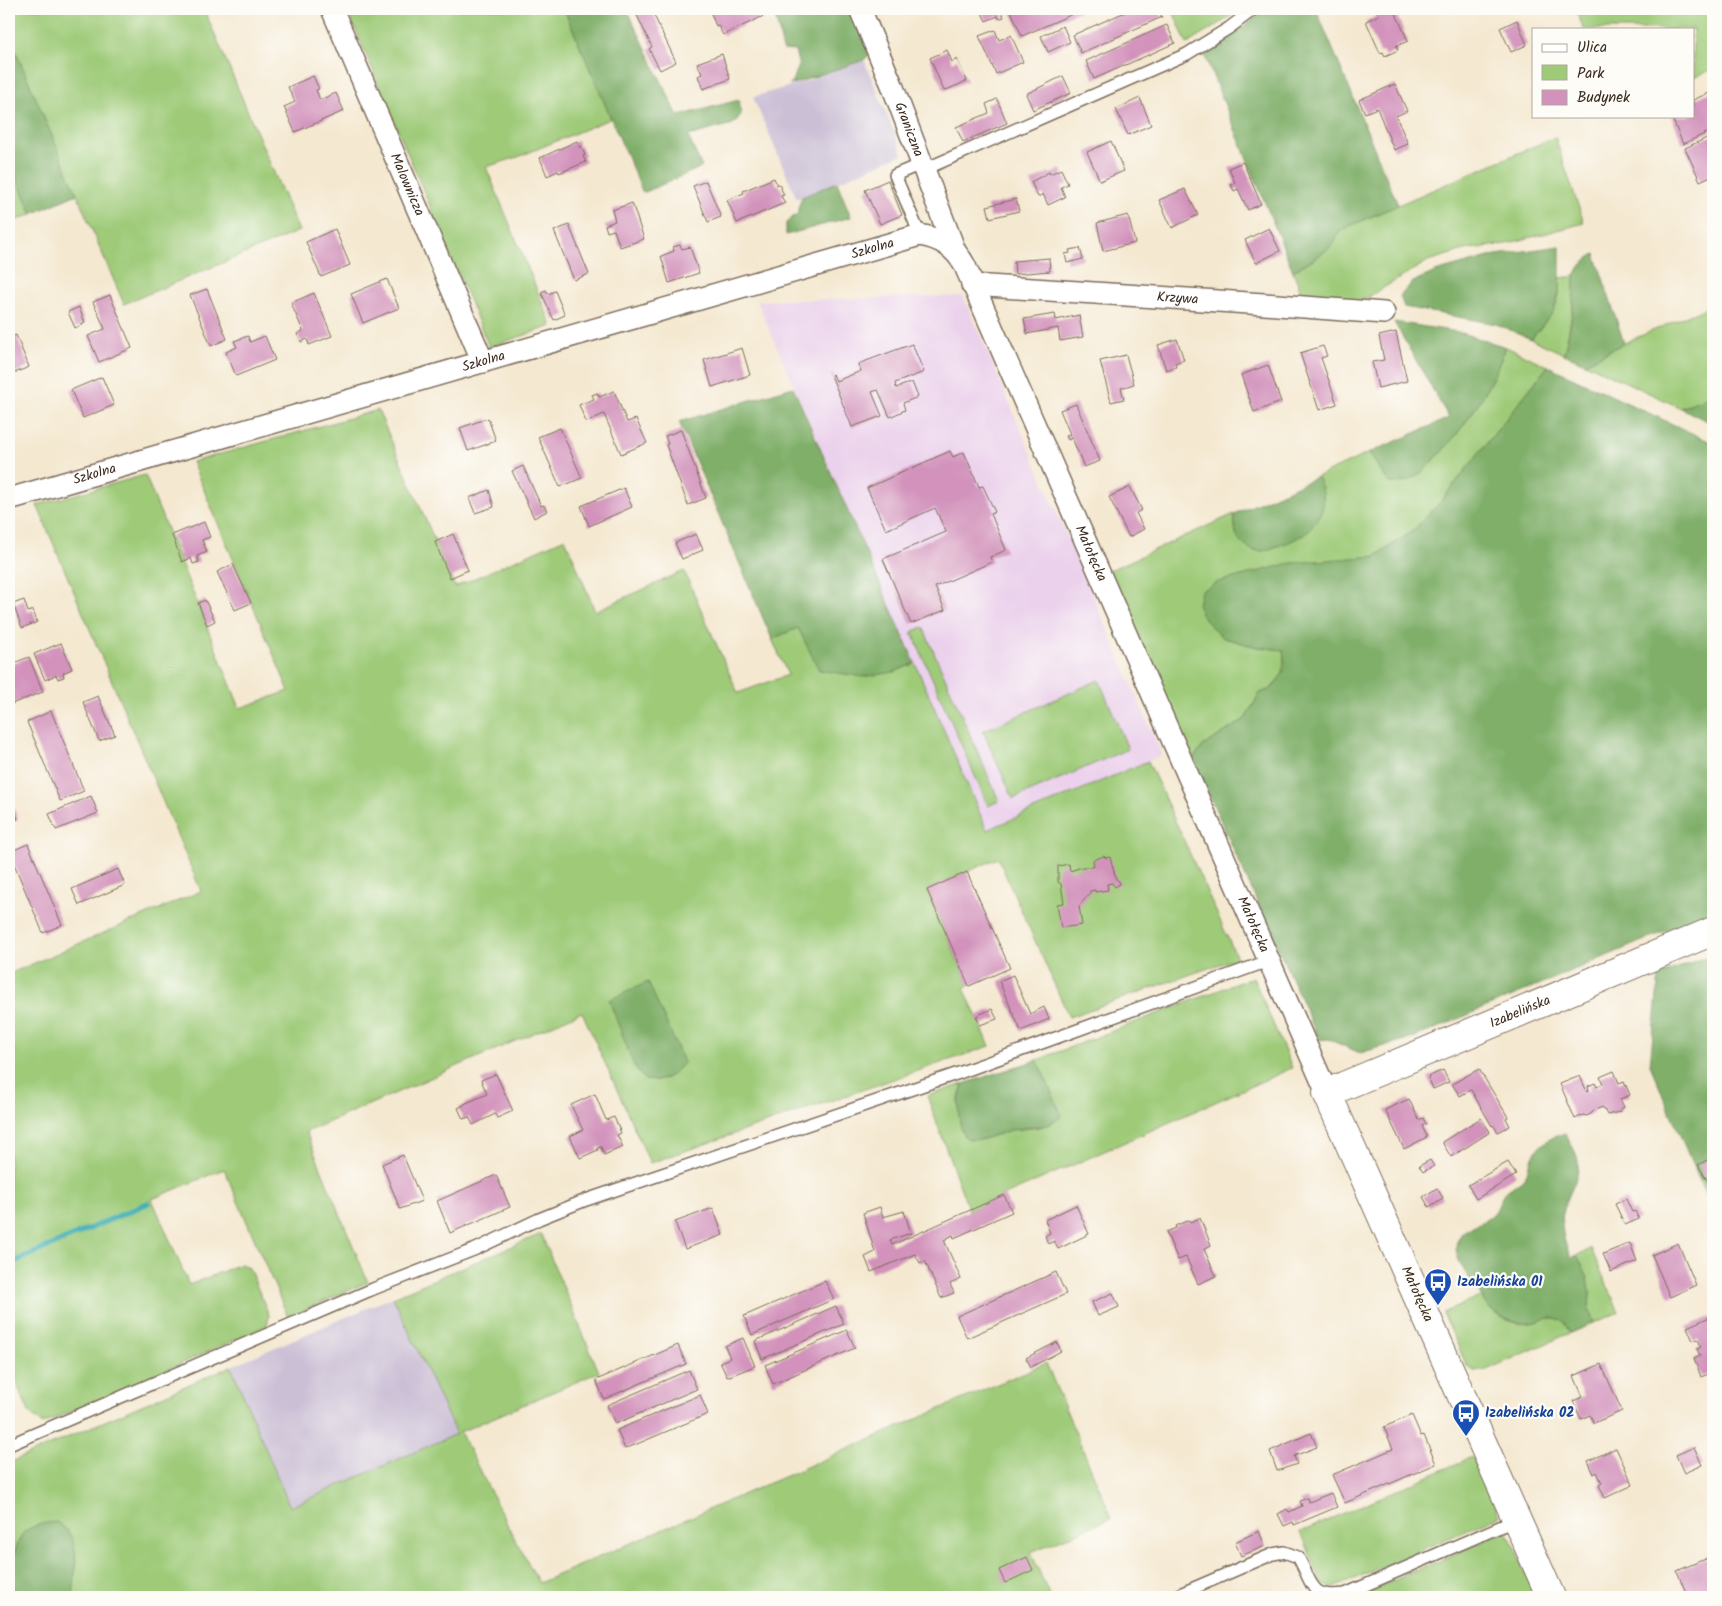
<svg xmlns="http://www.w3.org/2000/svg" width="1722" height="1606" viewBox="0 0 1722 1606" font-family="Kalam,sans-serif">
	<rect width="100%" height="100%" fill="#fdfcf7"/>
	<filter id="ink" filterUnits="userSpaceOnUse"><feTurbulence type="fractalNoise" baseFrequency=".02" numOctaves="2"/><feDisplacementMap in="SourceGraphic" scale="10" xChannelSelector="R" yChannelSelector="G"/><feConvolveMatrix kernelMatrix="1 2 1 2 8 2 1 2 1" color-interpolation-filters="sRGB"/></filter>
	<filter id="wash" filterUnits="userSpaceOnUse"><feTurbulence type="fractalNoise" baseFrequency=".0096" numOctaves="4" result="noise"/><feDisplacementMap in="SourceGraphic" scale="20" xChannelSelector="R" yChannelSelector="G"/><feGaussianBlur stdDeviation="1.12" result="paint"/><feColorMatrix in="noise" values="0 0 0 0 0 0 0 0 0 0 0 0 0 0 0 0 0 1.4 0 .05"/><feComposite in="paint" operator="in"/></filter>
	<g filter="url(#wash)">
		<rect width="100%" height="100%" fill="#f4e8d0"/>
		<path fill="#ebd1ec" d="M963,296l199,459 -175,76 -230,-530z"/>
		<g fill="#cbbfd6">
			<path d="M864,60l39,94 -106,45 -44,-102 51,-15z"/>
			<path d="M393,1297l64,137 -167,73 -59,-141z"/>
		</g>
		<g fill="#9fcb79" stroke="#6d7a4c">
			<path d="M9,9h195l95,222 -175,73 -115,-268z"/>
			<path d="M347,9h217l48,109 -94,39 -32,10 66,159 -63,21z"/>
			<path d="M1172,9h67l-12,10 -40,25z"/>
			<path d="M1575,9h138v60l-20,9v-49h-109z"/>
			<path d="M1555,137l29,86 -78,21 -42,6 -36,11 -68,41 -56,-3 -11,-28 24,-14 15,-11 8,-16z"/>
			<path d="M9,161l23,53 -20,8 -3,-7z"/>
			<path d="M1575,276l-3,38 -8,40 -33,-15c17,-21 30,-31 29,-61z"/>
			<path d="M1713,305v89l-32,14 -96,-45 39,-20z"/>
			<path d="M1506,347l42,19 -107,135 -27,29 -38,26 -34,4 -127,71 9,7 33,9 26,3 1,10 -1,13 -12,16 -11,4 -15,26 -42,27 -10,13 -85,-188 126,-57 2,20 67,2c19,-18 27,-35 14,-59l52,-24 20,30c4,0 10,0 15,-1 13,-3 24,-16 33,-25 33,-36 51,-65 69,-110z"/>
			<path d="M378,410l77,177 110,-49 30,73 89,-40 54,122 50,-18 -16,-36 26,-12 96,45 21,-9 72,167 161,-69 89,197 -168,59 -71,-159 -71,32 42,96 -5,2 26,58 -340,117 -68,-151 -276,120 62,150 -80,35 -64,-148 -72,30 37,86 52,-21 8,4 20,47 -2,11 -224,98 -13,-10 -21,-48v-392l192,-83 -164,-386 108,-30 95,233 49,-17 -97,-229z"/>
			<path d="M923,627l76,174 -11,5 -76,-174z"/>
			<path d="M1099,680l29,69 -115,50 -30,-68z"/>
			<path d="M1253,977l39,91 -323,143 -42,-115 36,-12 -5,18 22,38 31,-10 30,-3 21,-11 -25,-56z"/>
			<path d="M541,1234l58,138 -139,60 49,96 30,55 507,-220 66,155 -81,34 19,45h-977c2,-25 5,-43 -6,-67l-45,4 -13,32v-103l222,-97 59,141 166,-73 -63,-137z"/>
			<path d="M1591,1249l28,63 -25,11 -5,-14 1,-18 -13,-36z"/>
			<path d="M1482,1296c7,17 30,31 49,27 7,-1 16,-7 23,-5 9,1 13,8 16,15l-86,38h-10l-7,-5 -24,-53z"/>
			<path d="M1472,1457l28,59 -167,72 -11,-4 -21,-52z"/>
			<path d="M1507,1531l30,66h-181z"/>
		</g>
		<g fill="#7faf69" stroke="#5d6c44">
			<path d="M564,9h63l51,107 61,-16 2,15 -8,9 -45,12 14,31 -59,26z"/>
			<path d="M783,9h67l20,45 -6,6 -74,25 9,-19 -4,-15 -12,-1 -7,-31z"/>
			<path d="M1266,9h50l82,196 -57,25 -9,16 -15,11 -24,14 -89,-217 16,-10z"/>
			<path d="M9,36l68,158 -45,20 -23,-53z"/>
			<path d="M837,182l14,35 -65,18v-12l12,-10v-5l4,-11z"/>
			<path d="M1560,246v41l-6,24 -23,28 -35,-15 -92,-17 -4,-11 13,-14 22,-10 61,-17z"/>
			<path d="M1595,254l29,89 -39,20 -21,-9c3,-13 6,-26 8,-39 4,-26 -5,-46 23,-61z"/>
			<path d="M1394,322l64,10 48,15c-18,45 -36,74 -69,110 -9,9 -19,22 -33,25 -5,1 -11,1 -15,1l-20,-30 80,-35z"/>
			<path d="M1548,366l165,77v468l-295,125 -58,17 -32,-14 -9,1 -126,-281 10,-13 42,-27 15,-26 11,-4 12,-16 1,-13 -1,-10 -26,-3 -33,-9 -9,-7 -14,-17 -3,-10 3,-13 17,-9 73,-19 85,-7 38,-26 27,-29z"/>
			<path d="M793,387l122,276 -21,9 -31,5 -44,-7 -21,-42 -26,11 -93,-217z"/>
			<path d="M1713,394v30l-32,-16z"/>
			<path d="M1317,477c18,33 -5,58 -36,68 -7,2 -16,7 -23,6 -7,0 -15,-6 -19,-11 -5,-8 -4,-18 -5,-26z"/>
			<path d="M1713,954v258l-63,-147 9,-90z"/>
			<path d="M648,982l36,80c-13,15 -19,20 -39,18l-11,-14 -25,-66z"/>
			<path d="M1037,1060l25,56 -14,9 -37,5 -31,10 -11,-1 -5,-3c-8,-19 -6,-33 -1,-52z"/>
			<path d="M1565,1133c4,9 12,19 13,28 2,18 -10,32 -14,48 -5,17 0,33 7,49l6,-3 11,23 2,13 -1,18 5,14 -24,10c-13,-25 -21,-12 -41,-10 -15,2 -31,-7 -41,-16 -3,-3 -4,-6 -6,-10 -8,-14 -33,-40 -24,-58 7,-14 24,-14 34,-24 6,-5 7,-13 11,-20 6,-8 17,-11 23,-20 2,-4 3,-10 5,-14 7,-17 18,-23 34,-28z"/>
			<path d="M57,1522c3,3 7,5 10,8 14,17 7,47 6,67h-57c-13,-17 -6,-33 1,-51 2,-5 4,-11 7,-14 11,-8 20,-9 33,-10z"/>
		</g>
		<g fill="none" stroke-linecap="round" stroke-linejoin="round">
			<path stroke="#39abb3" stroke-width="5.5" d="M9,1264l139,-61"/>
		</g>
		<g id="blocks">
			<g fill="#d292bb">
				<path d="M634,9h23l-5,2 24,51 -16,8 -11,-21 3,-2z"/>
				<path d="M715,9h53l2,4 -47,22 -5,-10 -2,1 -6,-15z"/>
				<path d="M907,9h13l-10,5z"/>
				<path d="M980,9h20l4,8 -5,2 -1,-3 -12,5z"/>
				<path d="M1010,9h74l-62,27z"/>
				<path d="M1132,9h26l4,8 -81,36 -8,-18z"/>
				<path d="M1383,9h11l14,32 -12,5 2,4 -13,6 -2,-4 -3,1 -14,-32 13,-6 -2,-4z"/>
				<path d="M1517,20l10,25 -16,7 -11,-24z"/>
				<path d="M1167,25l8,18 -81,36 -8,-18z"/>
				<path d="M1063,26l7,16 -22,10 -7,-16z"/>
				<path d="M995,30l4,10 12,-5 12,27 -27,12 -17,-38z"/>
				<path d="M947,50l5,12 5,-3 10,22 -23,10 -14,-33z"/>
				<path d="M722,54l8,25 -27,10 -5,-13 4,-2 -5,-11z"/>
				<path d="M313,76l6,13 -3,1 4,10 16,-7 8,18 -49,21 -11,-25 11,-5 -7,-15z"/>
				<path d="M1063,76l8,17 -38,17 -7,-16z"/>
				<path d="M1395,84l12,27 -11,5 12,28 -14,6 -17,-42 -12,5 -6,-13z"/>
				<path d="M1713,91v39l-30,14 -12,-28h22v-16z"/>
				<path d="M1140,98l11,27 -23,10 -12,-26z"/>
				<path d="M997,99l10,24 -44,19 -7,-15 33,-14 -3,-9z"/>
				<path d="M1713,135v40l-13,6 -15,-33z"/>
				<path d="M577,141l2,6 2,-1 4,9 -2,1 3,6 -27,11 -1,-2 -11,5 -7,-18z"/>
				<path d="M1111,141l13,30 -24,10 -13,-29z"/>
				<path d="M1243,162l18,42 -13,6 -10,-21 -4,2 -3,-6 4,-2 -6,-15z"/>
				<path d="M1061,169l7,15 -7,3 4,10 -17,8 -5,-11 -5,3 -7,-15 18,-10 1,2z"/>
				<path d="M774,178l3,7 2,-1 5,11 -3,1 4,7 -48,20 -10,-23 17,-7 -1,-2z"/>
				<path d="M888,180l14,35 -22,9 -15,-34z"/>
				<path d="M706,181l15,36 -13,5 -15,-36z"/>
				<path d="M1185,189l13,26 -26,13 -13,-28z"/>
				<path d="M1016,199l3,12 -29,7 -3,-12z"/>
				<path d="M632,203l12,36 -24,8 -6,-17 -7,2 -2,-7 10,-4 -3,-11z"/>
				<path d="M1128,215l7,28 -32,8 -6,-28z"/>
				<path d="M569,225l20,49 -15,6 -20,-49z"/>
				<path d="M1269,228l11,23 -24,12 -11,-23z"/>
				<path d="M335,229l15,36 -29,12 -15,-35z"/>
				<path d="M680,245l2,4 8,-2 9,26 -30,10 -8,-27 13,-5 -1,-4z"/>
				<path d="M1080,248l3,11 -16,4 -2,-9 5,-1 -1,-3z"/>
				<path d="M1049,258l1,13 -35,3 -1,-13z"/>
				<path d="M387,279l12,29 -36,15 -12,-29z"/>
				<path d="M207,289l20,50 -16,7 -21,-51z"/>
				<path d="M546,290l2,4 7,-3 10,24 -11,5 -13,-28z"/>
				<path d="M314,293l18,43 -23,9 -2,-6 -6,3 -4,-8 6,-3 -12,-28z"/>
				<path d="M110,295l22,53 -33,14 -11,-26 17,-7 -12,-27z"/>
				<path d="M79,307l6,16 -10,5 -7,-16z"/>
				<path d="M1055,314l1,6 23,-5 4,22 -23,4 -2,-13 -31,6 -3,-15z"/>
				<path d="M1396,332l11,49 -29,7 -6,-26 12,-2 -5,-24z"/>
				<path d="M16,335l13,32 -17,7 -3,-8v-28z"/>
				<path d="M248,336l2,6 15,-6 10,24 -39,16 -10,-24 11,-5 -3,-6z"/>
				<path d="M1177,339l7,21 -9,3 1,4 -10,3 -8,-25z"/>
				<path d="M912,344l12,28 -29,11 1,5 16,-6 6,15 -15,6 2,7 -15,7 -12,-27 -6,2 10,24 -30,11 -21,-52 2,-1 3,7 25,-10 -3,-7z"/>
				<path d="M1323,346l4,10 -6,2 16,46 -18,6 -19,-57z"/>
				<path d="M742,348l8,27 -38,12 -8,-27z"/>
				<path d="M1126,355l8,29 -13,4 3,11 -13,3 -11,-41z"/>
				<path d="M1268,365l13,37 -27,10 -13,-37z"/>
				<path d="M102,377l12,28 -31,13 -12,-28z"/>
				<path d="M614,391l13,31 9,-3 11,24 -26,11 -17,-40 -18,8 -7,-17 15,-6 -2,-4 5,-2 2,4z"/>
				<path d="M1076,404l24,57 -16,6 -12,-29 -4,2 -2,-4 4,-2 -10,-24z"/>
				<path d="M488,418l8,23 -28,10 -8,-23z"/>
				<path d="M560,428l22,50 -22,9 -22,-50z"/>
				<path d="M681,430l25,68 -18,7 -22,-60 2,-1 -3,-8z"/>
				<path d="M950,451l3,6 11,-5 15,35 4,-1 12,26 -4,2 15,36 -16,7 2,5 -57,25 10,23 -34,14 -28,-65 63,-27 -11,-24 -49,22 -19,-42z"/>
				<path d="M523,466l18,40 3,-1 3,6 -13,7 -22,-47z"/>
				<path d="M1130,487l12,23 -6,3 8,16 -15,8 -20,-40z"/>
				<path d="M624,488l8,19 -43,19 -8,-20z"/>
				<path d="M489,490l5,17 -19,6 -6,-15z"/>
				<path d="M204,522l6,15 -8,3 5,12 -10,4 2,6 -6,2 -2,-6 -9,4 -10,-27z"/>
				<path d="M453,534l15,36 -18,8 -15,-36z"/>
				<path d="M696,534l7,16 -21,9 -7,-16z"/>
				<path d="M233,564l18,39 -16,7 -18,-38z"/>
				<path d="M24,600l4,12 5,-2 4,12 -15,6 -9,-24z"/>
				<path d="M205,600l10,21 -8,4 -9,-22z"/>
				<path d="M61,643l11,26 -9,4 1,4 -6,2 -2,-4 -11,5 -11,-26z"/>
				<path d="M29,657l14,35 -32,12 -2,-7v-32z"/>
				<path d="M98,696l17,39 -16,6 -16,-39z"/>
				<path d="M51,711l33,80 -24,10 -33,-79z"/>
				<path d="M91,796l7,17 -42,17 -7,-16z"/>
				<path d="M9,797l9,22 -9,4z"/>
				<path d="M28,844l34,81 -19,8 -34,-81z"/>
				<path d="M1104,856l2,2 4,-1 6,22 3,2 1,3 -5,3 -3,-4 -5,1 1,6 -13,2v-2l-5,1v2l-11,13 3,19 -21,3 -4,-24 7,-1 -3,-19 -3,-2v-16l11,-2 1,7 12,-4h12l-1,-7z"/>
				<path d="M118,869l7,16 -46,20 -7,-16z"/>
				<path d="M967,872l43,96 -41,18 -42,-96z"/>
				<path d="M1013,975l17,39 14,-7 5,12 -28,12 -22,-50z"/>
				<path d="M992,1009l5,10 -17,6 -4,-9z"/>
				<path d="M1479,1069l29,48 -2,1 4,8 -12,6 -5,-7 -1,1 -21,-36 -11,6 -8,-12z"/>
				<path d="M1443,1070l6,12 -16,7 -5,-12z"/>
				<path d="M1614,1071l5,12 5,-2 6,14 -10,4 4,8 -3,2 -2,3 -12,3 -4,-8 -9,3 -2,3 -5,3 -4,-1 -8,4 -15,-35 20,-8 7,16 2,-2 -1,-4 7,-3 2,4 6,-3 -3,-7z"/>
				<path d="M496,1074l17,37 -16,7 -2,-4 -22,11 -4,-8 -6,2 -5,-11 6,-3v-1l23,-10 -6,-14z"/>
				<path d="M595,1094l11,26 8,-3 7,16 -4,2 6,12 -19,8 -3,-8 -4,1 1,2 -18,8 -10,-22 13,-6 -12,-25z"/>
				<path d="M1409,1099l10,21 4,-2 3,6 -4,2 5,11 -23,12 -19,-39z"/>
				<path d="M1481,1118l9,14 -39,25 -9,-15z"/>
				<path d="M403,1155l19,46 -22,8 -18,-45z"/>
				<path d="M1711,1158l2,4v28l-15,-25z"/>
				<path d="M1430,1160l4,6 -11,6 -4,-6z"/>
				<path d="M1508,1162l8,13 -40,24 -8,-14z"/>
				<path d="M496,1175l14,32 -60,26 -13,-32z"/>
				<path d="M1437,1188l6,10 -14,9 -6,-10z"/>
				<path d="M1004,1195l8,17 -58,26 -1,-3 -9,5 17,39 -11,5 4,9 -13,5 -16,-37 -5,2 -5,-9 -44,18 -6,-15 10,-5 -12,-39 17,-6 3,10 21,-6 7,22 -21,7 2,5z"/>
				<path d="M1626,1199l6,13 3,-1 4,8 -14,6 -10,-21z"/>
				<path d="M1076,1205l13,29 -31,15 -4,-8 -6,3 -3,-8 5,-3 -5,-13z"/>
				<path d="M713,1208l10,27 -38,14 -10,-27z"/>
				<path d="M1200,1218l11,27 -7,4 12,27 -18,8 -12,-27 -8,3 -12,-28 10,-4 -1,-2 14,-6 1,2z"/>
				<path d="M1630,1243l7,18 -26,11 -8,-18z"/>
				<path d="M1678,1243l18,42 -26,12 -18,-42z"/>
				<path d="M1056,1272l10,22 -99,44 -10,-22z"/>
				<path d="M825,1281l9,18 -82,36 -8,-19z"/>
				<path d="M1113,1293l6,14 -21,9 -6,-14z"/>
				<path d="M836,1306l8,18 -82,35 -7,-18z"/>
				<path d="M1710,1317l3,9v46l-12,5 -7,-18 6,-3 -3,-7 4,-2 -3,-8 -5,2 -6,-14z"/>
				<path d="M847,1330l8,18 -82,36 -8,-19z"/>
				<path d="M743,1338l12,28 -28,11 -7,-15 10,-4 -5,-12z"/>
				<path d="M1057,1342l4,9 -30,16 -5,-9z"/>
				<path d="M678,1345l8,19 -82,35 -8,-19z"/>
				<path d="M1601,1364l21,47 -28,12 -4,-8 -9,4 -8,-18 10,-4 -9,-21z"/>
				<path d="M689,1370l8,19 -82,35 -8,-19z"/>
				<path d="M700,1395l8,19 -83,35 -8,-19z"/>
				<path d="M1412,1415l9,21 3,-1 12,29 -91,39 -13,-28 61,-26 -9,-22z"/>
				<path d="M1311,1433l6,14 -23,9 3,8 -20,7 -7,-20z"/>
				<path d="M1694,1447l8,18 -18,8 -8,-18z"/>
				<path d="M1616,1448l17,37 -28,13 -6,-13 3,-2 -5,-11 -3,2 -6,-13z"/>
				<path d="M1331,1493l6,14 -43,18 -1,-3 -9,4 -6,-12 9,-5 2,3 13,-6 -2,-5 7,-3 2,4z"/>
				<path d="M1259,1531l6,15 -24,10 -6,-14z"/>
				<path d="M1027,1557l6,13 -28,13 -6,-13z"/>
				<path d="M1707,1558l6,14v25h-25l-11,-26z"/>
				<path d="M1287,1592l1,5h-16z"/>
			</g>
		</g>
	</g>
	<g filter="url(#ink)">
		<use href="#blocks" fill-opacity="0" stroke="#7c6c5c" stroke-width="1"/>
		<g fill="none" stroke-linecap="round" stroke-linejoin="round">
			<g stroke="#7c6c5c" stroke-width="14">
				<g id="service">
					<path d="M923,170l264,-116 42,-26 25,-19"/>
					<path d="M920,235l-25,-60 26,-11"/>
					<path d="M9,1445l364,-156 103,-40 63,-30 47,-19 373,-127 309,-112"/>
					<path d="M1173,1597l100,-43 11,-2 14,5c15,25 10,42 47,37l171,-74"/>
				</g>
			</g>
			<g stroke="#7c6c5c" stroke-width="24">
				<g id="minor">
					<path id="s1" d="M332,9l151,353"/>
					<path id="s2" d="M860,9l32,76 63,166"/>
					<path id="s3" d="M972,285l292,19 120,9"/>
					<path id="s4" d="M9,499l911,-264c21,4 35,12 45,31l362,827"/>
				</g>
			</g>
			<g stroke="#7c6c5c" stroke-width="30">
				<g id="tertiary">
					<path id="s5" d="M1551,1597l-224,-504 386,-162"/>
				</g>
			</g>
			<use href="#service" stroke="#fff" stroke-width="11"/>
			<use href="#minor" stroke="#fff" stroke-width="21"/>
			<use href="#tertiary" stroke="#fff" stroke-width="28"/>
		</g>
	</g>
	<defs>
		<g id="bus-pin" transform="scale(1.4375)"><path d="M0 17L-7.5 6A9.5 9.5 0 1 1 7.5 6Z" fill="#1a4fb4" stroke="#fdfcf7"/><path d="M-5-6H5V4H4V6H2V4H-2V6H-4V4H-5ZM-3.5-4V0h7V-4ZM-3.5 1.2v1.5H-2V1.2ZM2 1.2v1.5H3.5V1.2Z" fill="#fff"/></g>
	</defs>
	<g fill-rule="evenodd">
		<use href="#bus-pin" x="1438" y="1282"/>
		<use href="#bus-pin" x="1466" y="1413"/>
	</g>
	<g text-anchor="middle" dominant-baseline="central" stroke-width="4.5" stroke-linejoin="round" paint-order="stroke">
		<g font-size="14" fill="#3b2a1e" stroke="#fdfcf7">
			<text stroke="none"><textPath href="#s2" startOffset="130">Graniczna</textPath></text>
			<text stroke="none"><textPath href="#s1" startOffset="191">Malownicza</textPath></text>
			<text stroke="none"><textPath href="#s4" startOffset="899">Szkolna</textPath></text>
			<text stroke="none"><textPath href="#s3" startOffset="206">Krzywa</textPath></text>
			<text stroke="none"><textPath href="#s4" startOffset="494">Szkolna</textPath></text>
			<text stroke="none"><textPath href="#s4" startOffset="89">Szkolna</textPath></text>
			<text stroke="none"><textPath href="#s4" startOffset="1319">Małołęcka</textPath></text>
			<text stroke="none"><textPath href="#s4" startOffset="1724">Małołęcka</textPath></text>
			<text stroke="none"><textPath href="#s5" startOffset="761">Izabelińska</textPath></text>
			<text transform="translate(1417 1294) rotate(66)">Małołęcka</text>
		</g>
		<g font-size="14" font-weight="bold" fill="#164399" stroke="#fdfcf7" text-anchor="start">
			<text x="1457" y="1282">Izabelińska 01</text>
			<text x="1485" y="1413">Izabelińska 02</text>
		</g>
	</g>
	<rect width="1722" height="1606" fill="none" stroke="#fdfcf7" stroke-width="30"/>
	<rect x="1532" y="28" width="162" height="90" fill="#fdfcf7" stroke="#afa8a0"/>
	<rect x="1542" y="44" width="25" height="8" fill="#ffffff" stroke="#afa8a0"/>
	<text x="1577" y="52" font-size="15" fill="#3b2a1e">Ulica</text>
	<rect x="1542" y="65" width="25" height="15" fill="#9fcb79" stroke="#afa8a0"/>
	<text x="1577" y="78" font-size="15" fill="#3b2a1e">Park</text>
	<rect x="1542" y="90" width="25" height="15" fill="#d292bb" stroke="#afa8a0"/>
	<text x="1577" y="102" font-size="15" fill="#3b2a1e">Budynek</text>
</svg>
